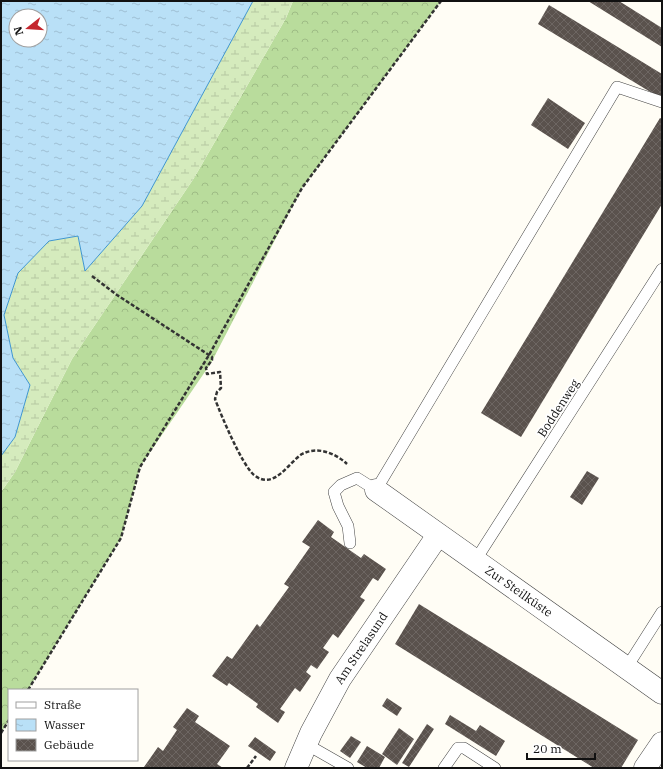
<svg xmlns="http://www.w3.org/2000/svg" width="663" height="769" viewBox="0 0 663 769" font-family="'IBM Plex Serif',serif">
	<defs>
		<pattern id="forest-crowns" width="20" height="18" patternUnits="userSpaceOnUse"><rect width="20" height="18" fill="#b9dc9c"/><path d="M2 6a3 3 0 1 1 6 0M12 15a3 3 0 1 1 6 0" fill="none" stroke="#9ebc85"/></pattern>
		<pattern id="wetland-marsh" width="20" height="14" patternUnits="userSpaceOnUse"><rect width="20" height="14" fill="#d5ebbd"/><path d="M1 5h8M5 5V1M11 12h8M15 12V8" fill="none" stroke="#b6c8a1"/></pattern>
		<pattern id="water-ripples" width="26" height="14" patternUnits="userSpaceOnUse"><rect width="26" height="14" fill="#b9e0f7"/><path d="M2 4q2-2 4 0t4 0M15 11q2-2 4 0t4 0" fill="none" stroke="#9ebfd3"/></pattern>
		<pattern id="building-cross-hatch" width="8" height="8" patternUnits="userSpaceOnUse"><rect width="8" height="8" fill="#5a524d"/><path d="M0 0l8 8M0 8l8-8" fill="none" stroke="#6d6662"/></pattern>
	</defs>
	<rect width="100%" height="100%" fill="#fffdf5"/>
	<path fill="url(#forest-crowns)" d="M293,1h148l-139,187 -91,175 -71,104 -19,71 -93,152h-19v30l-8,13v-241l14,-20 57,-113 122,-181 92,-160z"/>
	<path fill="url(#wetland-marsh)" d="M253,1h40l-7,17 -92,160 -122,181 -57,113 -14,20v-36l14,-19 15,-52 -17,-27 -9,-43 14,-42 31,-32 29,-5 7,35 57,-65z"/>
	<path fill="url(#water-ripples)" stroke="#3f96cf" fill-rule="evenodd" d="M1,1h252l-111,205 -57,65 -7,-35 -29,5 -31,32 -14,42 9,43 17,27 -15,52 -14,19zM16,16h24v24h-24z"/>
	<g fill="url(#building-cross-hatch)">
		<path d="M588,1h31l43,27v19z"/>
		<path d="M549,5l113,69v25l-124,-75z"/>
		<path d="M548,98l37,25 -17,26 -37,-24z"/>
		<path d="M660,118l2,1v85l-141,233 -40,-24z"/>
		<path d="M587,471l12,7 -17,27 -12,-8z"/>
		<path d="M318,520l16,12 -3,5 30,21 3,-4 22,15 -8,12 -5,-3 -13,19 5,3 -27,38 -5,-4 -10,14 6,4 -12,17 -6,-4 -5,7 5,4 -11,16 -5,-4 -15,21 5,3 -7,11 -22,-16 2,-3 -29,-21 -2,3 -15,-10 15,-20 5,3 25,-35 3,3 29,-40 -5,-3 26,-37 -8,-5z"/>
		<path d="M419,604l219,136 -17,28h-27l-199,-124z"/>
		<path d="M387,698l15,10 -5,8 -15,-10z"/>
		<path d="M187,708l12,8 -4,6 35,24 -13,18 6,4 -79,-1 14,-20 5,4 14,-21 -4,-3z"/>
		<path d="M450,715l26,16 4,-6 25,16 -9,15 -51,-32z"/>
		<path d="M427,724l7,5 -25,38 -7,-4z"/>
		<path d="M399,728l15,11 -17,26 -15,-11z"/>
		<path d="M351,736l10,6 -11,16 -10,-7z"/>
		<path d="M255,737l21,15 -6,9 -22,-15z"/>
		<path d="M367,746l18,11 -6,11h-12l-10,-6z"/>
	</g>
	<g fill="none" stroke-linecap="round" stroke-linejoin="round">
		<g stroke="#444" stroke-width="12">
			<g id="service">
				<path d="M350,543l-2,-17 -10,-20 -4,-14 7,-7 16,-7 19,12 241,-403 45,15"/>
				<path d="M475,561l187,-292"/>
				<path d="M627,667l35,-55"/>
				<path d="M306,744l42,24"/>
				<path d="M444,768l14,-20h6l31,20"/>
			</g>
		</g>
		<g stroke="#444" stroke-width="23">
			<g id="minor">
				<path d="M376,490l286,203"/>
				<path d="M296,768l15,-35 29,-54 98,-144"/>
				<path d="M645,768l17,-25"/>
			</g>
		</g>
		<g stroke="#333" stroke-width="2.5" stroke-dasharray="4 2" stroke-linecap="butt">
			<path d="M92,276l25,19 95,62v3l-6,8 1,6 13,-2 1,16 -4,4 -2,7c6,16 27,66 39,76 20,16 34,-12 48,-21 16,-8 33,-1 45,10"/>
			<path d="M28,690l93,-152 19,-71 69,-112 93,-167 139,-187"/>
			<path d="M1,733l8,-13"/>
			<path d="M247,768l9,-12"/>
		</g>
		<use href="#service" stroke="#fff" stroke-width="11"/>
		<use href="#minor" stroke="#fff" stroke-width="22"/>
	</g>
	<g text-anchor="middle" dominant-baseline="central" stroke-width="4" stroke-linejoin="round" paint-order="stroke">
		<g font-size="12" fill="#111" stroke="#fff">
			<text transform="translate(558 408) rotate(-57)">Boddenweg</text>
			<text transform="translate(519 591) rotate(35)">Zur Steilküste</text>
			<text transform="translate(361 648) rotate(-56)">Am Strelasund</text>
		</g>
	</g>
	<rect width="663" height="769" fill="none" stroke="#111111" stroke-width="4"/>
	<rect x="8" y="689" width="130" height="72" fill="#ffffff" stroke="#a0a0a0"/>
	<rect x="16" y="702" width="20" height="6" fill="#ffffff" stroke="#a0a0a0"/>
	<text x="44" y="709" font-size="12" fill="#111111">Straße</text>
	<rect x="16" y="719" width="20" height="12" fill="url(#water-ripples)" stroke="#a0a0a0"/>
	<text x="44" y="729" font-size="12" fill="#111111">Wasser</text>
	<rect x="16" y="739" width="20" height="12" fill="url(#building-cross-hatch)" stroke="#a0a0a0"/>
	<text x="44" y="749" font-size="12" fill="#111111">Gebäude</text>
	<g transform="translate(28 28) rotate(253)"><circle r="19" fill="#ffffff" stroke="#a0a0a0"/>
	<path d="M0-3L7 15L0 10L-7 15Z" fill="#c4262e"/>
	<text y="-6" font-size="11" font-weight="bold" text-anchor="middle" fill="#111111">N</text>
	</g>
	<path d="M527 753v6h68v-6" fill="none" stroke="#111111" stroke-width="2"/>
	<text x="533" y="753" font-size="12" fill="#111111" stroke="#ffffff" stroke-width="3" paint-order="stroke">20 m</text>
</svg>
